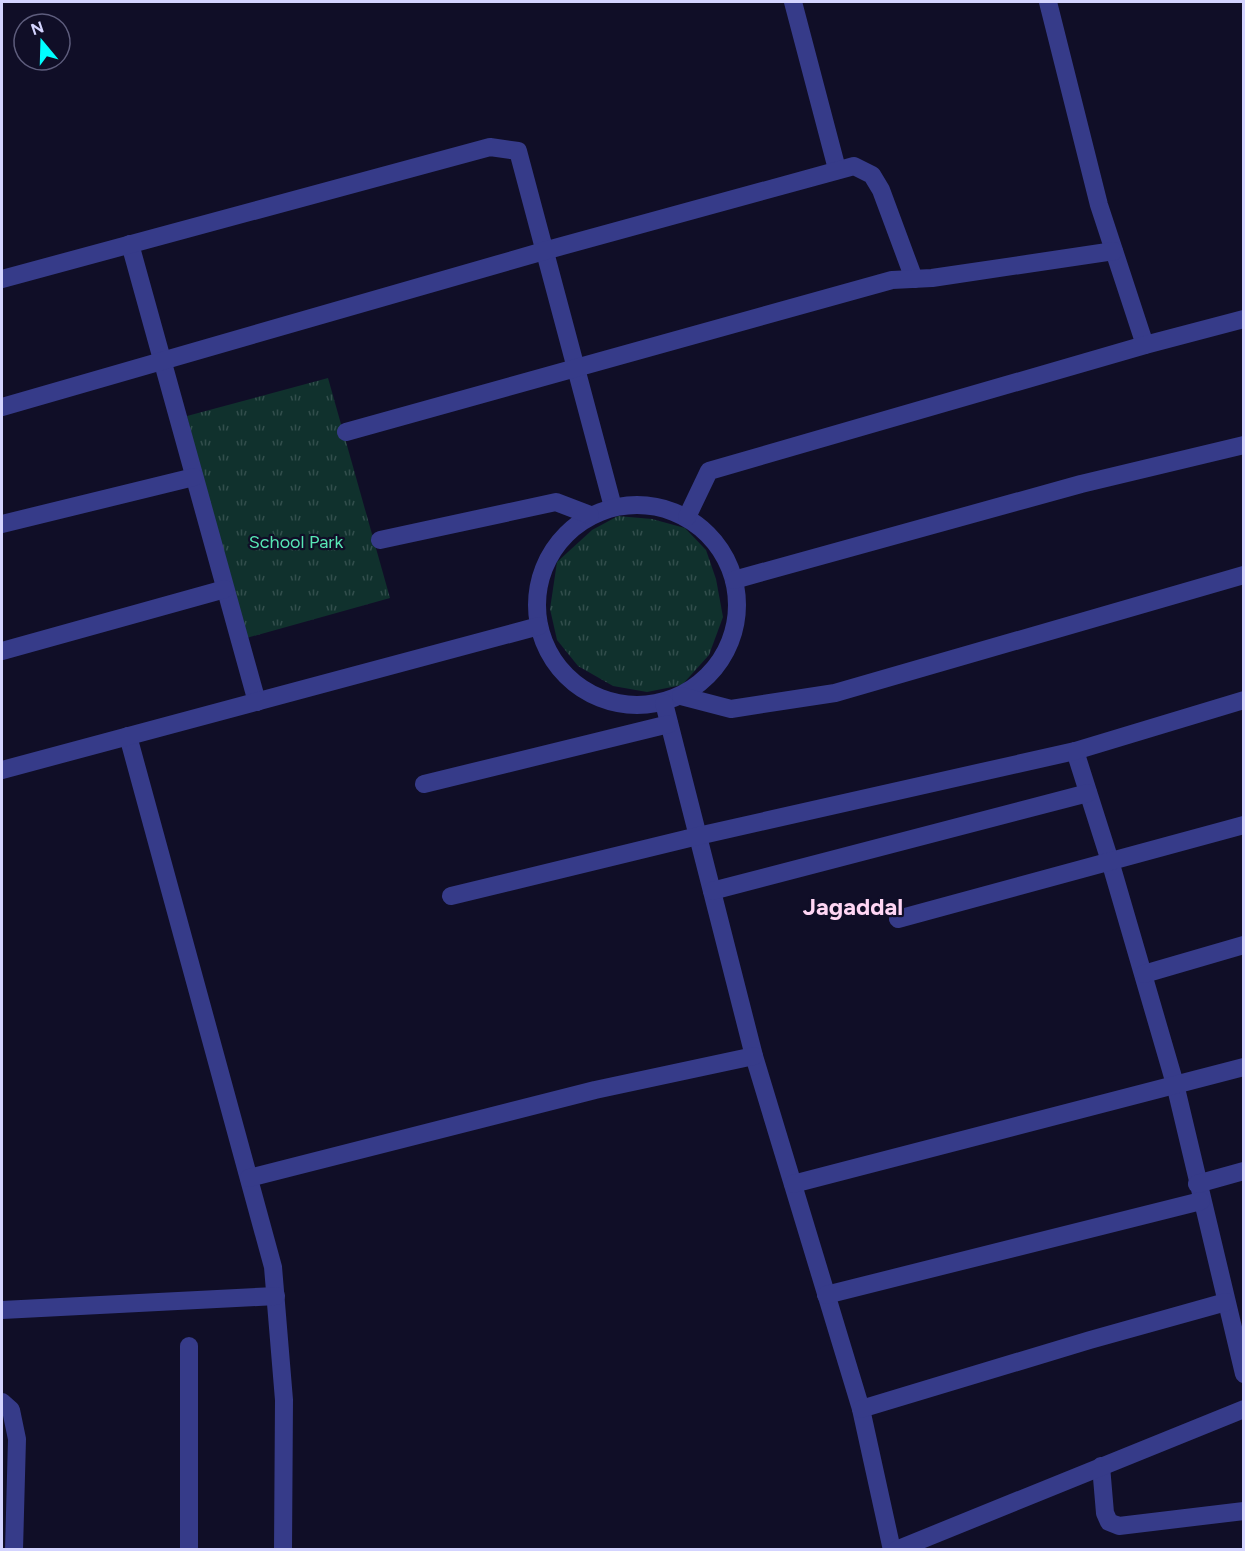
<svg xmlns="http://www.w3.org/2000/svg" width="1245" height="1551" viewBox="0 0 1245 1551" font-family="Figtree,sans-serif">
	<defs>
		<pattern id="park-tufts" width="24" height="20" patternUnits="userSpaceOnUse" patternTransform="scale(1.5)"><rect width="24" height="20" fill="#10312d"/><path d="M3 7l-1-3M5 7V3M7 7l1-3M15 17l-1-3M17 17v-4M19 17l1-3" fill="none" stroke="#324e4c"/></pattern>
	</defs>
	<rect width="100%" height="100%" fill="#100e27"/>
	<g fill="url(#park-tufts)">
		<path d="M328,378l62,220 -147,41 -56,-223z"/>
		<path d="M618,516l34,3 33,9 21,22 10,29 7,38 -14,38 -27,30 -35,7 -34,-6 -35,-20 -21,-26 -7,-31 7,-47 35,-32z"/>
	</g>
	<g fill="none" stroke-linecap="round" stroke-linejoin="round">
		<g stroke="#363b89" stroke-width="18">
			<path d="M793,2l44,167"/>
			<path d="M1048,2l51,203 46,140"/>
			<path d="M130,244l127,458"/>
			<path d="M2,279l488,-132 28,4 95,356"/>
			<path d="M2,407l542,-156 310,-85 18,9 9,15 33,89"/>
			<path d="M346,432l546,-152 40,-2 182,-27"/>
			<circle cx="637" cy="605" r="100"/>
			<path d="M687,517l22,-46 436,-126 99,-26"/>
			<path d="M2,524l192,-47"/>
			<path d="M380,540l176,-38 34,13"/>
			<path d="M734,580l347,-96 163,-39"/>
			<path d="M2,651l223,-62"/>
			<path d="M681,696l50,13 104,-16 409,-118"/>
			<path d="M664,703l90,353 107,353 31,141"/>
			<path d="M128,736l145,531 11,133 -1,150"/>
			<path d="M1075,751l35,110 65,223 69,290"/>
			<path d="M2,770l537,-144"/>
			<path d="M424,784l245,-60"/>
			<path d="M712,891l376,-98"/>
			<path d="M451,896l247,-60 377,-85 169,-51"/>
			<path d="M898,919l346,-94"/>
			<path d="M1144,974l100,-29"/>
			<path d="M249,1178l346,-88 159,-34"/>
			<path d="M793,1184l451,-117"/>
			<path d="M1197,1184l47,-13"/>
			<path d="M826,1295l375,-94"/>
			<path d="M2,1310l274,-14"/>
			<path d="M189,1346v204"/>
			<path d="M2,1402l9,8 6,29 -3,111"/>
			<path d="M861,1409l229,-69 136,-38"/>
			<path d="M1101,1466l4,47 4,9 10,4 125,-15"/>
			<path d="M896,1550l348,-141"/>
		</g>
	</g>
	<g text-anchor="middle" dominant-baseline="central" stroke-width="4.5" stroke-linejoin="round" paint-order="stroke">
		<g font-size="18" fill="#58e7b5" stroke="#100e27">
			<text x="296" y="542">School Park</text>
		</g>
		<g font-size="24" font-weight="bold" fill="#ffd6f4" stroke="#100e27">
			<text x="853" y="906">Jagaddal</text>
		</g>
	</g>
	<rect width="1245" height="1551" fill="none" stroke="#d4d4ff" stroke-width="6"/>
	<g transform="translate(42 42) rotate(341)"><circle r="28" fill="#100e27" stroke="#5e5d7d" stroke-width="1.5"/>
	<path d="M0-4.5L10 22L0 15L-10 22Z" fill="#00feff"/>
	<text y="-9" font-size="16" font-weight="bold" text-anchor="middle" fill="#d4d4ff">N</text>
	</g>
</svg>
